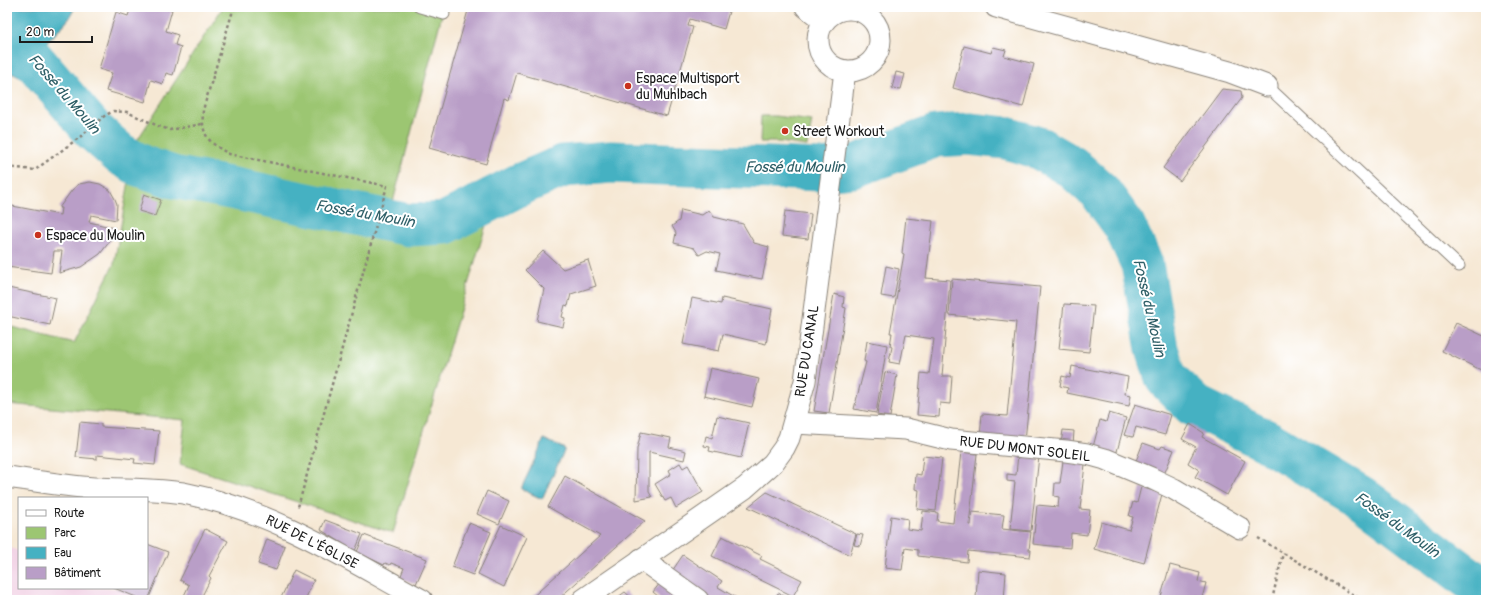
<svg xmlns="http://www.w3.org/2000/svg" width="1493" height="607" viewBox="0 0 1493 607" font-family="Pangolin,sans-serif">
	<rect width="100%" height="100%" fill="#fff"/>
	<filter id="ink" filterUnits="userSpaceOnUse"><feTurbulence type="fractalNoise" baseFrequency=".025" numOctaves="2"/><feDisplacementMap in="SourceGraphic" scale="8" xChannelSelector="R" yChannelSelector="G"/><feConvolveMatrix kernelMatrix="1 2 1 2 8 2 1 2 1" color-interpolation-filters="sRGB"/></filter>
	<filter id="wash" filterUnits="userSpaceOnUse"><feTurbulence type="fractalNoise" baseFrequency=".012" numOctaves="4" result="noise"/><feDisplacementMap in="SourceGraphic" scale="16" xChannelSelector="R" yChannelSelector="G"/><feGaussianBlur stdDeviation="0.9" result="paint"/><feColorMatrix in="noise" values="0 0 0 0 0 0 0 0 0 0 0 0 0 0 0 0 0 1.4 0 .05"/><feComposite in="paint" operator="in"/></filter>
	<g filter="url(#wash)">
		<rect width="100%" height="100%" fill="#f6e8d4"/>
		<path fill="#f1d0e4" d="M7,547l12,4v37h94l23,9 -1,3h-128z"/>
		<g fill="#9cc672" stroke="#5c7147">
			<path d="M223,7h221l-51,195 93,23 -93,308 -213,-69 5,-44 -178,-16v-74l1,-4 66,17 40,-79 22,-122z"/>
			<path d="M761,116h15l36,5 -5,25 -27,-4h-20z"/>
		</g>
		<g fill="#45b1c2" stroke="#30666f">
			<path d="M7,7h68l-6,12 -28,30 19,40 -53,-17z"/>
			<path d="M544,439l21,10 -23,50 -21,-10z"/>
		</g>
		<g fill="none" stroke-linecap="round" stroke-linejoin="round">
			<path stroke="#45b1c2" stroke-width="43" d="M7,29l86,101 27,24 21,12 32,11 62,12 174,36 36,-2 76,-39 42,-18 48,-4 210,8 31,-3 84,-31 33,-2 37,4 33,10 33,19 28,25 24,33 18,39 15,85 9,29 27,27 74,36 94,56 125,94"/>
		</g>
		<g id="blocks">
			<g fill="#b99ec7">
				<path d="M131,7h32l9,3 -6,21 12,4 -3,10 6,2 -8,28 -7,-2 -3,11 -12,-4 -6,22 -39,-11 6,-18 -13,-4 17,-57 12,4z"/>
				<path d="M469,7h256l5,1 -6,21 -34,-10 -2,7 5,1 -26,89 -150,-43 -8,27 -5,-2 -18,66 -57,-16z"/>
				<path d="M964,46l27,7 2,-6 13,3 -2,6 30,8 -11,43 -70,-19z"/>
				<path d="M896,72l9,2 -4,15 -9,-1z"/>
				<path d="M1222,89l19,2 1,7 -62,83 -17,-13z"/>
				<path d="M90,182l10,2 10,6 5,9 2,5 -1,16 -25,-5 -2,7 26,6 -5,13 -10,13 -19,13 -22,6 3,-22h-8l-3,22 -44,-6v-62l53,10 1,-7h-2l13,-18 7,-6z"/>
				<path d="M144,194l17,6 -6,16 -16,-5z"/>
				<path d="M681,210l21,5 7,-5 5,7 29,7 11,19 15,4 -7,32 -46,-9 4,-16 -13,-3 -8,4 -5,-7 -20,-5 2,-10 -4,-7 7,-5z"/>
				<path d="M785,211l26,3 -3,25 -26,-3z"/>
				<path d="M906,218l27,3 -7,57 24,2 -8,96h10l-2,28 -10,-1 -1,14 -22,-2 4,-42 8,1 5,-35 -28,-4 -6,29 -11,-2 3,-15 -2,-1 2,-13h-2l14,-79 -2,-1z"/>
				<path d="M543,251l20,18 25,-9 8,26 -25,8 -3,12 -3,-1 -3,12 3,1 -2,9 -26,-6 7,-32 -19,-19z"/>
				<path d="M886,266l13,3 -5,29 -13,-2z"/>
				<path d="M952,279l88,8 -15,154 -45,-4 2,-23 25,2 9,-94 -67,-7z"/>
				<path d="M8,288l48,10 -6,27 -43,-9z"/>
				<path d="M834,294l10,3 -1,10 3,1 -17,105 -15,-2z"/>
				<path d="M692,298l29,6 1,-6 50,11 -6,35 -43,-10 -4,17 -36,-7z"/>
				<path d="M1064,304l30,2 -5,46 -30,-3z"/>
				<path d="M1456,323l30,14v41l-3,-7 -41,-20z"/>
				<path d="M867,341l20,4 -11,68 -22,-4 12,-47 -2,-1z"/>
				<path d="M1072,366l56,11 -3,17 6,1 -2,11 -62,-13 1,-5 -8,-2 2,-10 8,2z"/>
				<path d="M710,368l49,11 -7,28 -48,-11z"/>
				<path d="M885,372l12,3 -7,42 -13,-2z"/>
				<path d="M1135,404l36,11 -6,20 -29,-8 -3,10 -9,-2z"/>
				<path d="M1109,413l17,5 -10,37 -23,-8 7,-27 6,2z"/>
				<path d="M717,416l32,7 -8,35 -32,-7 1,-4 -6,-1 2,-10 6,2z"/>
				<path d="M80,422l21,2v3l58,4 -4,34 -21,-2 1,-4 -38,-4v4l-21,-2z"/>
				<path d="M1190,424l14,9 -2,4 43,24 -18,34 -32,-18 4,-7 -11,-7 8,-16 -14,-8z"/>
				<path d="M1063,430l11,1 -1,14 -12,-1z"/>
				<path d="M641,432l30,6 -2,9 17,4 -2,9 -35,-8v40l3,5 -16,3 1,-51z"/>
				<path d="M1143,443l17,6 2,-3 12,4 -11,27 -29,-11z"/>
				<path d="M961,452l16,2 -8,71h2l1,-13 32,3 -2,14 29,3 -2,18h2l-1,7 -62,-6 -1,11 -49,-6v-6l-13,-2 -3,22 -17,-2 6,-52 17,3 -1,10 14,2 2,-20 15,2 -1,8 16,2z"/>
				<path d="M1018,454l21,2 -8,75 -21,-2 5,-47 -8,-1v-7l9,1z"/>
				<path d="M923,456l19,2 -6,53 -19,-2 2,-19 -4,-1 1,-15 5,1z"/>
				<path d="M1063,461l22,3 -5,45 10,1 -3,25 -16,-2 -1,15 -37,-4 4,-39 21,2 1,-10 -5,-1 1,-13h5z"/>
				<path d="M680,463l3,5 5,-3 15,27 -27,16 -5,-10 -6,3 -10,-17 16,-10 -2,-4z"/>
				<path d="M565,476l80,45 -88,79h-28l71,-64 -52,-29z"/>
				<path d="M1141,487l21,7 -18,69 -50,-14 7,-27 28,8 4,-13 -4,-1 4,-14 4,1z"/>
				<path d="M487,491l22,10 -10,23 -22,-10z"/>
				<path d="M767,492l89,42 -6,21 -102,-48z"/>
				<path d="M325,520l37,14 -7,17 -34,-21z"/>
				<path d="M469,523l22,9 -18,43 -21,-8z"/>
				<path d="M501,525l26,12 -23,50 -26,-13z"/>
				<path d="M205,529l23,12 -19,35 2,2 -11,22h-18l7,-15 -9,-5z"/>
				<path d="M857,534l6,1 -3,11 -6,-1z"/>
				<path d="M364,535l63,24 -11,25 -16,-6 4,-10 -13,-5 -1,2 -5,-2 -1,2 -27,-13z"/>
				<path d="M722,536l40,20 -2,3 42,21 -9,16 -81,-40z"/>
				<path d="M267,539l18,7 -9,24 -18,-6z"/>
				<path d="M147,544l21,8 -20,48h-13l1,-3 -22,-9h33z"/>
				<path d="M683,555l39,26 -4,6 22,13h-31l-39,-26z"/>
				<path d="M1170,565l30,8 -2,8 8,2 -4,15 -8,-2 -1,4h-33z"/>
				<path d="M294,570l20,10 -9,20h-25z"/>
				<path d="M978,570l28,3 -2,27h-27l-1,-2z"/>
				<path d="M660,583l24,17h-23l-3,-2 1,-1 -6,-5z"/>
				<path d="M625,592l9,8h-20z"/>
				<path d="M778,593l14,7h-19z"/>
			</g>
		</g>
	</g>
	<g filter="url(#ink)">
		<use href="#blocks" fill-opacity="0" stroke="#898278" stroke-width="1"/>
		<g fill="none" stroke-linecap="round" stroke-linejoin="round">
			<g stroke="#898278" stroke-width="13">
				<g id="service">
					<path d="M420,7l24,7"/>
					<path d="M1267,86l192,180"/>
				</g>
			</g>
			<g stroke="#898278" stroke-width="23">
				<g id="minor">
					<path d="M806,7l18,14"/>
					<path d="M996,7l234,65 37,14"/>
					<circle cx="849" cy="40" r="31"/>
					<path d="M794,423l112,6 45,11 115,11 21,3 18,5 46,19 23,11 66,39"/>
					<path d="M7,477c29,4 58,9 87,11 31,2 63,0 94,6 85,17 159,65 234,106"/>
					<path d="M641,559l57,41"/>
					<path d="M583,600l162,-112 28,-25 11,-15 5,-10 16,-57 40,-310"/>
				</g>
			</g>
			<g stroke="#898278" stroke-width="2.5" stroke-dasharray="3 3" stroke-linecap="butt">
				<path d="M234,7l-31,103c-2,26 5,32 26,44l158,32 -89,321"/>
				<path d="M7,167l28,3 45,-33 23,-20 10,-6 14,1 31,14 12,4 32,-6"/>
				<path d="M1258,538l104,62"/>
				<path d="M1272,600l11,-47"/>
			</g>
			<use href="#service" stroke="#fff" stroke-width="11"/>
			<use href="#minor" stroke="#fff" stroke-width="21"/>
		</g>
	</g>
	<g fill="#c8321e" stroke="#fff" stroke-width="1.5">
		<circle cx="628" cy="86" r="4"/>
		<circle cx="785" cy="131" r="4"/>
		<circle cx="38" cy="235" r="4"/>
	</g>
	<g text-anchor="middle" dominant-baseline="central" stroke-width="4" stroke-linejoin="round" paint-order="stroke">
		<g font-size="14" fill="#1c1c1c" stroke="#fff" text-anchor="start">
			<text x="636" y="78">Espace Multisport<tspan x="636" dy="16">du Muhlbach</tspan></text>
			<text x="793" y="131">Street Workout</text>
			<text x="46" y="235">Espace du Moulin</text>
		</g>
		<g font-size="14" fill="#1c1c1c" stroke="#fff">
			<text transform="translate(807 351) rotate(-81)">RUE DU CANAL</text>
			<text transform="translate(1025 449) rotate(7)">RUE DU MONT SOLEIL</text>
			<text transform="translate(312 542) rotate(27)">RUE DE L'ÉGLISE</text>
		</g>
		<g font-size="15" font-style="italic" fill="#2e5f67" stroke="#fff">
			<text transform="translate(64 94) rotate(49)">Fossé du Moulin</text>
			<text x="795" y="167">Fossé du Moulin</text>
			<text transform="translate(365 214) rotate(10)">Fossé du Moulin</text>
			<text transform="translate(1149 308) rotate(77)">Fossé du Moulin</text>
			<text transform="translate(1397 525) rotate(36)">Fossé du Moulin</text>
		</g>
	</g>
	<rect width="1493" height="607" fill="none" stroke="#fff" stroke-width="24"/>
	<rect x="18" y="497" width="130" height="92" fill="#ffffff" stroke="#a4a4a4"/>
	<rect x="26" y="510" width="20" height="6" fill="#ffffff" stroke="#a4a4a4"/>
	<text x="54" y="517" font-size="12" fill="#1c1c1c">Route</text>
	<rect x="26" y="527" width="20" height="12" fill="#9cc672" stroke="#a4a4a4"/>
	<text x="54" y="537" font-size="12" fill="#1c1c1c">Parc</text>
	<rect x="26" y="547" width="20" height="12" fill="#45b1c2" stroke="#a4a4a4"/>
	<text x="54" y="557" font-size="12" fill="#1c1c1c">Eau</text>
	<rect x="26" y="567" width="20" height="12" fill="#b99ec7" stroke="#a4a4a4"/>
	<text x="54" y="577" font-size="12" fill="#1c1c1c">Bâtiment</text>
	<path d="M20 36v6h72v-6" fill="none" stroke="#1c1c1c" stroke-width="2"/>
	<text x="26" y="36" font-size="12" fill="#1c1c1c" stroke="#ffffff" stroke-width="3" paint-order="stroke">20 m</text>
</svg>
